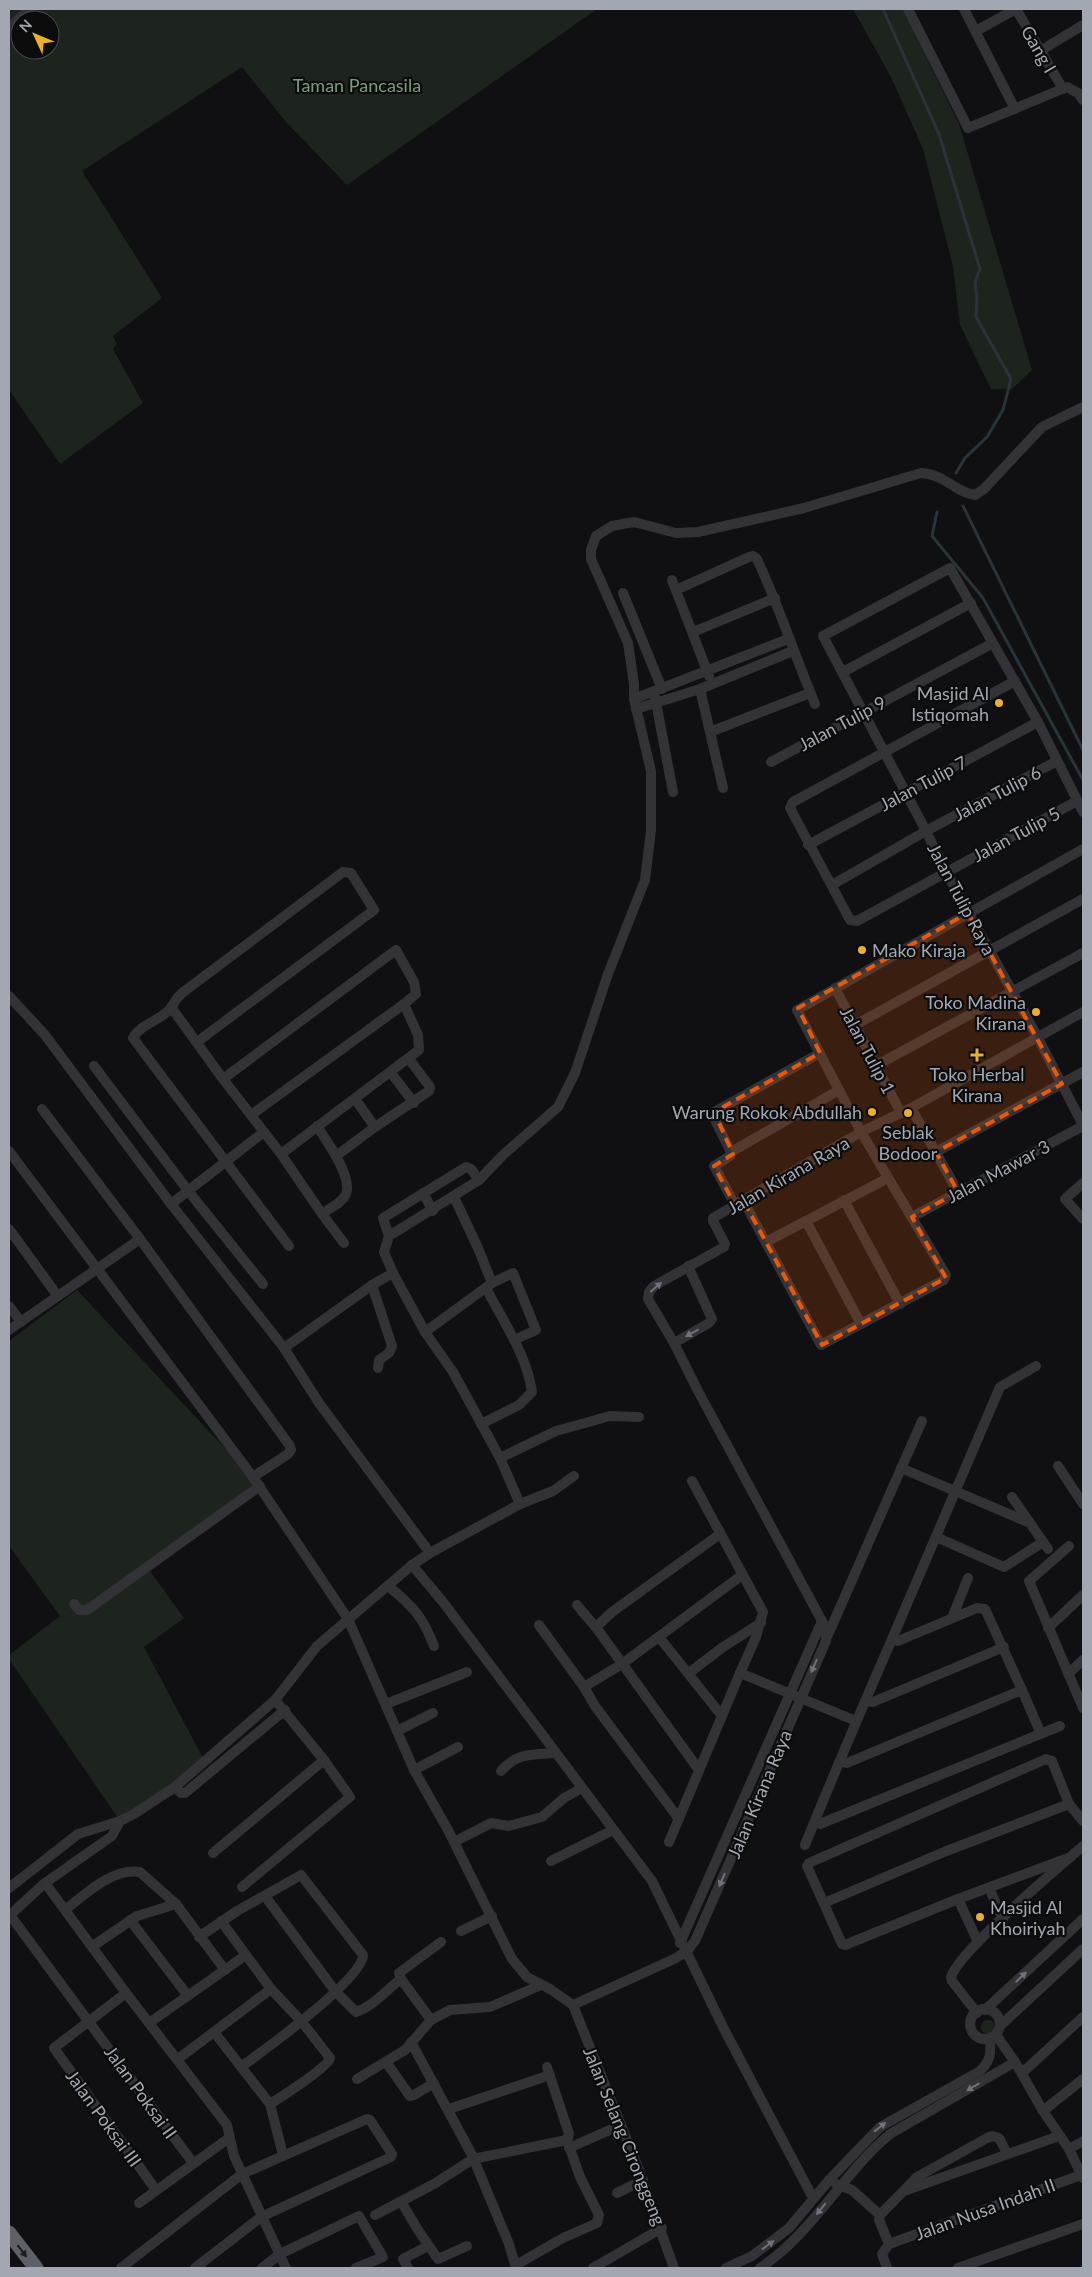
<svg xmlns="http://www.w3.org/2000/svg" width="1092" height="2277" viewBox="0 0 1092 2277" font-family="Lato,sans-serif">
	<rect width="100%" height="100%" fill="#101012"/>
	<g fill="#1d241e" fill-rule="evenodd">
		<path d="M9,9h588l-250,176 -60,-62 -45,-56 -160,104 80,127 -49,38 4,8 -4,5 30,54 -83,61 -51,-74zM20,20h30v30h-30z"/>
		<path d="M853,9h50l56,115 73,246 -20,19h-21l-31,-64 -7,-59 -30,-117 -32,-72z"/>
		<path d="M77,1290l183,196 -113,81 37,51 -40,29 61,115 -85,59 -111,-162v-4l51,-39 -51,-70v-205z"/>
		<circle cx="988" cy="2027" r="7"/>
	</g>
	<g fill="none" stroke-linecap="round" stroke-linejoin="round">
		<g stroke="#2b333a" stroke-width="3">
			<path d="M883,9l56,125 41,135 -5,13 2,17 -1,18 35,62 -8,31 -16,27 -22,21 -9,15"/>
			<path d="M963,506l120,244"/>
			<path d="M937,512l-5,24 51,62 100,182"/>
		</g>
		<g stroke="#323237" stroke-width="10">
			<path d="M908,9l60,119 99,-41 11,6 5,7"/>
			<path d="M964,9l51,100"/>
			<path d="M1016,9l47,80"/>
			<path d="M9,27l22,-18"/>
			<path d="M976,31l40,-22"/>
			<path d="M1040,51l43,-26"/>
			<path d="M672,580l37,96"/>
			<path d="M676,590l73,-33 4,-1 4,3c22,47 38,97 58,145"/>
			<path d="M623,593l39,96"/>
			<path d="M693,632l82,-34"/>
			<path d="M843,672l128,-69"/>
			<path d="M1015,681l-222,121 -3,6 60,112 7,1 220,-120"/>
			<path d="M700,689l23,99"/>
			<path d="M655,697l18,95"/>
			<path d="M634,699l154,-60"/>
			<path d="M636,709l64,-20 93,-38"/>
			<path d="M710,732l100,-39"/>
			<path d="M771,762l222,-119"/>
			<path d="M1083,812l-45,-90 -88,-154 -127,68 103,195 20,41 91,164 46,89"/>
			<path d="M808,845l230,-123"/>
			<path d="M832,885l94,-54 131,-70"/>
			<path d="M835,988l66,125"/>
			<path d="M9,996l36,39 126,169 113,144 35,55 111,150"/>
			<path d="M171,1007l52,72 58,75 41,60c8,-6 20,-11 24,-20 7,-17 -20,-54 -29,-68"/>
			<path d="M855,1025l228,-126"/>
			<path d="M197,1042l177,-132 -23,-37 -8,-1 -161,121c-8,7 -6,8 -11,15 -9,12 -31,16 -38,30l156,208"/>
			<path d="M877,1065l206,-112"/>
			<path d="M94,1066l95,126 74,92"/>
			<path d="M391,1073l23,30"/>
			<path d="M223,1079l173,-129 18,32 2,12 -12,10 14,31 1,15 -138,104"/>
			<path d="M355,1099l20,28"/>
			<path d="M911,1108l47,84"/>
			<path d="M42,1109l98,130 150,207 1,4 -3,4 -35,23"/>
			<path d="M251,1115l153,-111"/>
			<path d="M9,1151l244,326 95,142 66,151 34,60 64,129 15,18 23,12 23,16"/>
			<path d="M731,1152l108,-62"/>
			<path d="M936,1152l147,-80"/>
			<path d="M336,1156l39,-29 54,-36 1,-4 -21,-28"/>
			<path d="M1083,1183l-18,16 18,20"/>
			<path d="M423,1193l10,18"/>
			<path d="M454,1197l24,51 14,35"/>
			<path d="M743,1200l78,145 123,-65 2,-5 -85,-143 -64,-122 286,-161"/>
			<path d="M844,1200l56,104"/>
			<path d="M171,1204l93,-72"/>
			<path d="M735,1205l-21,-39 16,-10 1,-4 -18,-36 1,-4 106,-59"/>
			<path d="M322,1214l22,29"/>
			<path d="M912,1217l171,-91"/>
			<path d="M806,1221l55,103"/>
			<path d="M9,1229l48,66"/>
			<path d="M389,1236l-6,-18 83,-51 5,2 8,11"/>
			<path d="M766,1242l122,-64"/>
			<path d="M372,1285l20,61 -3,7 -10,7 -1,8"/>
			<path d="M9,1306l12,16"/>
			<path d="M9,1330l131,-91"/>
			<path d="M425,1332l67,-49 21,-10 23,57 -22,10"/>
			<path d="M674,1343l35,-20 3,-4 -24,-53"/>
			<path d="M284,1348l88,-63 21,-12"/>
			<path d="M481,1424l38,-19 13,-13c-5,-37 -29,-71 -46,-104"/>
			<path d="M500,1458l56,-27 54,-15 29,1"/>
			<path d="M1058,1466l25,38"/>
			<path d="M901,1468l129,55"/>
			<path d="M692,1481l71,131 -7,25 -16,36 116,48"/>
			<path d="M1012,1497l36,52"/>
			<path d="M520,1504l33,-13 21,-15"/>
			<path d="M936,1537l68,30 39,-25"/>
			<path d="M1069,1546l-40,35 54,127"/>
			<path d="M412,1565l31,37 209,279 72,148 89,169"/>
			<path d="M388,1586c24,19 35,31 46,60"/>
			<path d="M74,1604l5,6h8l173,-124"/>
			<path d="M577,1605l21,25 101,140"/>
			<path d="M952,1618l16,-40"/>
			<path d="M539,1625l45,62 11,19 84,113"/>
			<path d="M596,1627l16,-15 108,-78"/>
			<path d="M1048,1628l35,-33"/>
			<path d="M659,1637l63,79"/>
			<path d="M827,1637l95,-216"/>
			<path d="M892,1639l108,-252 36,-21"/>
			<path d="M689,1673l34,-26 38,-24"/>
			<path d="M1068,1674l15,-14"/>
			<path d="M584,1687l38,-23 120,-89"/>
			<path d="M1022,1690l19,44"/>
			<path d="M865,1701l8,1 131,-55"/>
			<path d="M386,1704l81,-32"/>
			<path d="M397,1731l36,-18"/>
			<path d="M414,1770l44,-23"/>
			<path d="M501,1771c17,-19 31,-16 54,-18"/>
			<path d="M175,1787l6,6h4l100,-83"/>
			<path d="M120,1821l-8,15 -67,47 -35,32 183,248"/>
			<path d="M815,1822l5,2 240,-98"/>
			<path d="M454,1842l37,-19 18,3 33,-9 22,-19 18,-10"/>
			<path d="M669,1842l71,-169"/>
			<path d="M805,1845c28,-69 57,-137 87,-206l6,2 79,-33 8,1 37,81 -175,73 -7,-2"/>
			<path d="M213,1853l111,-93"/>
			<path d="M1071,1857l-113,42 -113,46 -3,-1 -35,-78 2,-3 237,-104 6,2 17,43 14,17"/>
			<path d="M551,1861l62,-31"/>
			<path d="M45,1883l81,110 101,132 7,31 52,112"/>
			<path d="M242,1887l108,-90 -26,-37 -49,-60"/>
			<path d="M9,1888l69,-54 42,-13 14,-7 41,-27 100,-87 42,-54 95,-81 18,-12 90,-49 -20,-46 -47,-86 -28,-40 -32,-59 -9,-21 5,-16 90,-56 25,-26 54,-47 17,-34 33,-99 37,-94 6,-50v-59l-17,-72v-15l-6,-41 -37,-84v-9l5,-14 16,-10 22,-4 42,11 22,-1 106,-24 117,-35c26,2 33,19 54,22l9,-6 58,-62 41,-20"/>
			<path d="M989,1888l14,31"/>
			<path d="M265,1896l70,95 21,21c18,-6 30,-22 45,-33"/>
			<path d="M958,1899l20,43"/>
			<path d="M824,1903l120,-51 125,-48"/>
			<path d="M66,1909c21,-16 46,-41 74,-37l36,32 49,66"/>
			<path d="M130,1920l58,76"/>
			<path d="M221,1921l50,68 31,33 28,36c-3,10 -49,39 -60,46"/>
			<path d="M461,1931l31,-15"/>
			<path d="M199,1937l38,-26 64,-36 62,80c0,24 -100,96 -122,112"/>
			<path d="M680,1943l142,-322"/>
			<path d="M93,1946l44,-30 39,-12"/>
			<path d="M126,1993l-72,55 102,142"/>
			<path d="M573,2005l101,-46 13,-8 8,-10 131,-300v-12l-4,-8 -124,-230 -24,-48 -26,-44 1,-7 5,-6 70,-39 1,-3 -12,-23v-3l148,-86 50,-24 172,-96"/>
			<path d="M573,2005l64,160 37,103"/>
			<circle cx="985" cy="2024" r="15"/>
			<path d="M985,2010l98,-91"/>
			<path d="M977,2013l-25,-32 -1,-4c8,-26 107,-109 132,-131"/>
			<path d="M431,2020l19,-10 40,-3 51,-22"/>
			<path d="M149,2023l97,-68"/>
			<path d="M1000,2026l83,-77"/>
			<path d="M214,2032l56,72 13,51"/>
			<path d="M996,2035l19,27 28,49 26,38 14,29"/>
			<path d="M411,2042l61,113 37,89 7,24"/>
			<path d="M178,2059l93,-70"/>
			<path d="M386,2062l24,34 4,-1 20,-12"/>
			<path d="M1022,2073l61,-56"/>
			<path d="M357,2079l48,-29 26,-30 -30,-41 -2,-6 42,-31"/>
			<path d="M449,2109l101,-34"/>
			<path d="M1043,2111l40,-32"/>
			<path d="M569,2148l52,-23"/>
			<path d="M1069,2149l14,-8"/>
			<path d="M836,2184l16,6 28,25 -1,5 10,24 -7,10 5,14"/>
			<path d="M904,2191l155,-55"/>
			<path d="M617,2193l26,-13"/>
			<path d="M139,2203l90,-65"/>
			<path d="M402,2203l16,27 20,29 29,-13"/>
			<path d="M375,2215l59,-31 39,-25 94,-19"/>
			<path d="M880,2215l37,-38 70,-39 5,-2 7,2 8,15"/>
			<path d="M889,2244l192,-69"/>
			<path d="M516,2265l47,-27 34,-15 2,-8 -19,-38 -13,-37 2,-6 -22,-67"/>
			<path d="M121,2268l121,-94 125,-55 3,1 22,34 -1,3 -130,60 -66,51"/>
			<path d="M262,2268l18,-14 79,-38 24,41 -27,11"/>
			<path d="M408,2268l-5,-9 25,-13"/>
			<path d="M593,2268l69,-40"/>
			<path d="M726,2268l26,-12 37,-28 41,-49 50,-52 100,-56c11,-11 11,-18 10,-32"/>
			<path d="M760,2268c53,-35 82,-94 130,-134l125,-72"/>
			<path d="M958,2268l125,-44"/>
		</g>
		<path stroke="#5e6067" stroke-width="15" d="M9,2233l27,35"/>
	</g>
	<defs><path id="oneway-solid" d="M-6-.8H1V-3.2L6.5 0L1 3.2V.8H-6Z" transform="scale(1.25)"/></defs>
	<g fill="#70727b">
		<use href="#oneway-solid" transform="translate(656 1287) rotate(-41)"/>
		<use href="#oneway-solid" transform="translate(692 1333) rotate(151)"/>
		<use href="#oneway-solid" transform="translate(814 1666) rotate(114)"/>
		<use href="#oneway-solid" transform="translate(722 1880) rotate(113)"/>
		<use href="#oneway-solid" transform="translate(1021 1977) rotate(-43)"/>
		<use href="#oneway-solid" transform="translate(973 2087) rotate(149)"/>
		<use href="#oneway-solid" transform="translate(880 2127) rotate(-38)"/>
		<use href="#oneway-solid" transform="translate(821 2209) rotate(129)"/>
		<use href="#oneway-solid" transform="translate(768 2245) rotate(-36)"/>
	</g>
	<use fill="#1c1d1f" href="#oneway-solid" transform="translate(22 2251) rotate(52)"/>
	<path fill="#e8590c" fill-opacity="0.2" stroke="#e8590c" stroke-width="4" stroke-dasharray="10 6" stroke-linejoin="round" d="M968,913l94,171 -126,68 22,40 -46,25 34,61 -124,67 -79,-145 -8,5 -21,-39 19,-12 -19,-42 106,-59 -22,-45z"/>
	<g fill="#eaaf31" stroke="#0c0c0d" stroke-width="2">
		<circle cx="999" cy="703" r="5"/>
		<circle cx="862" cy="950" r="5"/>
		<circle cx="1036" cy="1012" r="5"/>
		<path d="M974.5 1047.5h5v5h5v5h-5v5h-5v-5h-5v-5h5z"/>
		<circle cx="872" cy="1112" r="5"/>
		<circle cx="908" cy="1113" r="5"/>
		<circle cx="980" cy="1917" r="5"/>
	</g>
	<g text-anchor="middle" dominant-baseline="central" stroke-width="4.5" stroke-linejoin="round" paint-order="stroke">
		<g font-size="18" fill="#a2a7b2" stroke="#0c0c0d">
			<text transform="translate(1039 49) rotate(60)">Gang I</text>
			<text transform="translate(842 723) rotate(-28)">Jalan Tulip 9</text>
			<text transform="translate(923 783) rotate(-28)">Jalan Tulip 7</text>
			<text transform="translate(997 793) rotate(-28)">Jalan Tulip 6</text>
			<text transform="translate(1016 834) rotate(-28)">Jalan Tulip 5</text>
			<text transform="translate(962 899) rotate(62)">Jalan Tulip Raya</text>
			<text transform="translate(868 1050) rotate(62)">Jalan Tulip 1</text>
			<text transform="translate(998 1171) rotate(-28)">Jalan Mawar 3</text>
			<text transform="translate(788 1175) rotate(-30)">Jalan Kirana Raya</text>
			<text transform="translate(759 1794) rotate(-67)">Jalan Kirana Raya</text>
			<text transform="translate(141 2092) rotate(54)">Jalan Poksai II</text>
			<text transform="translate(104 2118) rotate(54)">Jalan Poksai III</text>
			<text transform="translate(625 2136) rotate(68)">Jalan Selang Cironggeng</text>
			<text transform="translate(985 2209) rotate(-20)">Jalan Nusa Indah II</text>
		</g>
		<g font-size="18" fill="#7a9d7c" stroke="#0c0c0d">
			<text x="357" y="85">Taman Pancasila</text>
		</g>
		<g font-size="18" fill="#a2a7b2" stroke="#0c0c0d" text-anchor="end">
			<text x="989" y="693">Masjid Al<tspan x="989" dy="21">Istiqomah</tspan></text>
			<text x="872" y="950" text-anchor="start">Mako Kiraja</text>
			<text x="1026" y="1002">Toko Madina<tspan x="1026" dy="21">Kirana</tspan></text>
			<text x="977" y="1074" text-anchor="middle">Toko Herbal<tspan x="977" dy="21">Kirana</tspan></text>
			<text x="862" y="1112">Warung Rokok Abdullah</text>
			<text x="908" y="1132" text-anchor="middle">Seblak<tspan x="908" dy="21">Bodoor</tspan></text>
			<text x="990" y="1907" text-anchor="start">Masjid Al<tspan x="990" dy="21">Khoiriyah</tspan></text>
		</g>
	</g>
	<rect width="1092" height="2277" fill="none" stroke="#a2a7b2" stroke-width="20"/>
	<g transform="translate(35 35) rotate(314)"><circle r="24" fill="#0c0c0d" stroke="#484a4f"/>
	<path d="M0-4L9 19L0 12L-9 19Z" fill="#eaaf31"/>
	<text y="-8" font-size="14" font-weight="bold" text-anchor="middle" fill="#a2a7b2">N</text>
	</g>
</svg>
